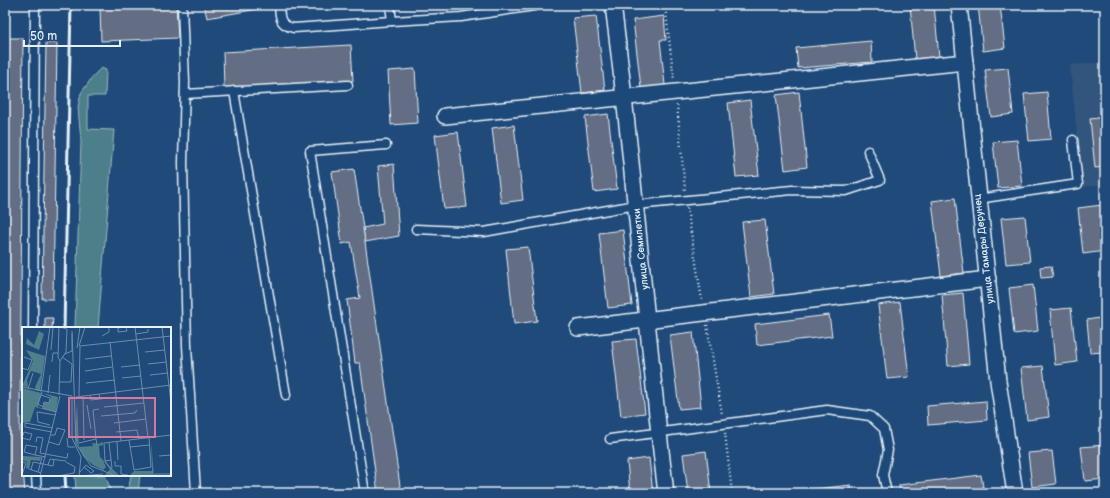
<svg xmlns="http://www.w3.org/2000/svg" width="1110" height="498" viewBox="0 0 1110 498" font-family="'Balsamiq Sans',sans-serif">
	<rect width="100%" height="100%" fill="#1f4a7a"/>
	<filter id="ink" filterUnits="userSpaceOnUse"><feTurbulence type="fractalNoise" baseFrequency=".025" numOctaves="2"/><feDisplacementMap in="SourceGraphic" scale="8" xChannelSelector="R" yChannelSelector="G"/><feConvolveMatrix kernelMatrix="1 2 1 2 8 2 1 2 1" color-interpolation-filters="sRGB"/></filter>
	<g filter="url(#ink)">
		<path fill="#33547d" d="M1105,62v123l-23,2 -12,-122z"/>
		<g fill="#4e7f8a" stroke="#9bb8c1">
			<path d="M101,68l5,2 -1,26h-17v33l26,1 -16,198h-23l6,-187 -3,-34 3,-14 13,-18z"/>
			<path d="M75,475h30l7,18h-36z"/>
			<path d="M131,475h9l-2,18h-10z"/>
		</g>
		<g fill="#636d83" stroke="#e8f1f8">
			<path d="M126,5h50l2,33 -77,3 -1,-35z"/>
			<path d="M204,5h65v2l-62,11z"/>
			<path d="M910,5h24l5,52 -24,2z"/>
			<path d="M978,5h22l5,43 -22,3z"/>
			<path d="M596,16l9,74 -23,3 -9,-75z"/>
			<path d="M664,16l2,24h-6l5,45 -24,3 -8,-68z"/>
			<path d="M9,38h14l-3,392 5,63h-16l-4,-46v-129z"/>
			<path d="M871,41l1,21 -74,6 -2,-20z"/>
			<path d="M46,43h11l-4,256h-11z"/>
			<path d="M351,45l2,36 -129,7 -1,-36z"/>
			<path d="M1008,68l5,46 -22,3 -6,-47z"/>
			<path d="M415,69l3,54 -27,2 -3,-54z"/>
			<path d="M799,92l8,75 -22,3 -9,-75z"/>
			<path d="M1047,92l4,47 -22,2 -5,-47z"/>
			<path d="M750,100l9,75 -23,2 -8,-74z"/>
			<path d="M608,114l9,75 -23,3 -9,-75z"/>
			<path d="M1105,117v50l-10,1 -5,-49z"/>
			<path d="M514,125l9,75 -22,3 -9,-75z"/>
			<path d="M458,132l9,75 -23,2 -9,-74z"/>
			<path d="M1017,140l5,46 -24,2 -5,-46z"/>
			<path d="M394,164l5,72 -34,6 -2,-14 20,-4 -5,-58z"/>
			<path d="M354,169l9,59 38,265h-23l-18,-130h-5l-8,-63 13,-2 -9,-56 -9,2 -10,-72z"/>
			<path d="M955,198l9,75 -23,3 -9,-75z"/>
			<path d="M1102,205l3,24v22l-22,3 -5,-46z"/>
			<path d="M1025,216l5,46 -24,2 -5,-46z"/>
			<path d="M765,220l9,74 -23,3 -9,-75z"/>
			<path d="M623,230l9,75 -24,3 -9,-75z"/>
			<path d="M528,247l9,74 -23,3 -8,-75z"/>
			<path d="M1051,266l2,11 -12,1 -1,-11z"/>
			<path d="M1033,285l5,46 -24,3 -5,-46z"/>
			<path d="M963,293l6,71 -21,2 -6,-71z"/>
			<path d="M900,302l9,75 -22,2 -9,-74z"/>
			<path d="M1071,308l6,54 -22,3 -5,-55z"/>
			<path d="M829,315l3,21 -75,9 -2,-21z"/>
			<path d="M45,318h8l-1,10h-7z"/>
			<path d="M1099,318l4,34 -13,1 -3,-33z"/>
			<path d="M693,332l8,75 -22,2 -9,-74z"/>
			<path d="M636,339l9,74 -24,3 -9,-75z"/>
			<path d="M1043,366l6,51 -22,3 -6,-52z"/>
			<path d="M986,401l1,19 -59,5 -1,-19z"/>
			<path d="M1104,445l1,34 -20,2 -4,-34z"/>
			<path d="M706,451l5,42h-23l-5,-39z"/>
			<path d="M1052,451l4,33 -24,3 -4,-34z"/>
			<path d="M649,458l4,35h-23l-3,-32z"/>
			<path d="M981,475l3,18h-84l-1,-8z"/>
			<path d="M851,485l1,8h-71z"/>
		</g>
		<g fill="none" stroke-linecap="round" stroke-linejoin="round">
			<g stroke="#e8f1f8" stroke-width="11">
				<g id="lane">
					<path d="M182,5l3,77 -2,81 4,183 9,147"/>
					<path d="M279,5c1,13 0,20 15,23l98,-7"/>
					<path d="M390,5l2,16 69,-4 80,-12"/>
					<path d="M234,91l52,304"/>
					<path d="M185,94l163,-9"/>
					<path d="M978,199l100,-15 -5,-44"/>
					<path d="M416,229l68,3 152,-27 156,-15 54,1 34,-11 -12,-29"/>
					<path d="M33,328l2,-323"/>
					<path d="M610,439l217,-29 43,6 14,13 4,21 -5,25 4,18"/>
					<path d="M36,475l1,18"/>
					<path d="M365,493l-55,-342 76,-6"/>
				</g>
			</g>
			<g stroke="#e8f1f8" stroke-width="18">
				<g id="street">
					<path d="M613,5c21,162 33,326 53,488"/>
					<path d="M959,5l39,376 17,112"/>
					<path d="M445,116l520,-54"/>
					<path d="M578,328l410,-49"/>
				</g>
			</g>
			<g stroke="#e8f1f8" stroke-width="2.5" stroke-dasharray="1 3" stroke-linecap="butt">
				<path d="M665,5l9,75"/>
				<path d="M677,105l8,86"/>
				<path d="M687,208l15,92"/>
				<path d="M707,325l15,89"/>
				<path d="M725,433l7,60"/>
			</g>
			<use href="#lane" stroke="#1f4a7a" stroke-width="8"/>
			<use href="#street" stroke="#1f4a7a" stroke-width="15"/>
			<g stroke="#e8f1f8" stroke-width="3">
				<path d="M64,328l7,-323"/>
				<path d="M65,475l1,18"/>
			</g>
		</g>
	</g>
	<g text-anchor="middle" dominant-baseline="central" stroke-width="3" stroke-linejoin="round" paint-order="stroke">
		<g font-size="10" fill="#e8f1f8" stroke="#1f4a7a">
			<text transform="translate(641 249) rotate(-96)">улица Семилетки</text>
			<text transform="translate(984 249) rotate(-97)">улица Тамары Дерунец</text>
		</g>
	</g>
	<g transform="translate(22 327)">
		<rect width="149" height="149" fill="#1f4a7a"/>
		<path d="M17,4l5,3 -5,16 -13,-6 1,-6 7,7zM4,23l19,6 -5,35h-3l-2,-4 6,-13 -10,-3 -4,9 1,7 -6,-1 11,-25zM0,61l19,5 -3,14 16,5 -19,-5 -5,15 -8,1zM21,66l15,4 -2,15 -13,-4 1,-5h5l2,-6zM55,76l2,44 14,-1 -1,-3 10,1 -3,-1 4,-1v3l-4,1 1,11 20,19 -15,-1 5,-6 -7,-9 3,7 -3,3 -10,-5 -10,-9 -8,-17zM129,114l3,35h-25l5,-5h18zM0,129l19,1 -1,4 -9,-1 -2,9 -3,-1 1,-6 -5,-2z" fill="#4e7f8a"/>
		<path fill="none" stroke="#6f8dac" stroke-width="1" d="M96,0v5l9,-1 -1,-4 -8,1M113,0l13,111M140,0l9,76M37,1l-1,29 2,4M50,4l4,113 15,22 25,10M114,7l12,-2v-3M80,9l7,-4v-5M88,15l11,99M57,19l6,-19M55,21l3,-21M29,23l2,-23M123,25l20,-2M43,27l7,-3v-17M63,32l26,-3M30,35l1,-9h5M126,37l18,-2M99,40l19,-2M0,41l6,2 4,-10 -8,-3M63,44l27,-4M128,48l18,-2M100,51l19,-2M38,55h11l1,-18 -10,-7M64,56l29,-3M0,60l50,9v42l9,19 -2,19M6,62l5,-16M19,65l9,-65M26,66l2,-18M77,67l1,5 17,-2M19,68l9,3 -1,5 -5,-1 -1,5 -5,-3 4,-12M37,68l1,-34 6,-9 1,-23 -8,-2M68,68l1,5 9,-1M57,69l1,-50 91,-10M61,69l1,44M54,70l95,-12M65,78l4,24M82,80l40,-4M20,81l14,4M79,89l34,-3 2,-3M92,96l32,-4M28,98l-12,-3 -1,-10 19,3M30,105l-27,-5v-4l28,5M94,105l21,-2 2,9M45,111l1,9h7M0,112v-1l2,-6 8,2 -2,6 -8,-2M74,112l-3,-29 6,-1M107,113l5,30 17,-3 -2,-29M14,115l1,-5 6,1 -3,15 27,5 1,-5M27,115l10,3 6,-15 -8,-2 -2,7h-4M95,115l1,18M57,116l17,-4 1,6M87,116l3,25 -1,1 -6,-8 6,-1M108,120l19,-2M13,128l2,-8 -11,-2 -2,7 11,3 11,2M137,129l12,-1M83,134l-1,-18 67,-8M93,134v5h6v8l7,1M0,135l4,1 -4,12M26,138l2,-6 16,2M7,142l12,4M9,143l2,-8 20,4 1,-6M16,145l4,-15M58,145l6,-7 8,6 -3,2 -7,-6M18,149l20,-80M36,149l16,-3 1,-6 -9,-5M57,149l24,-2M63,149h20M132,149l1,-2h16"/>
		<path fill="#d37aa2" fill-opacity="0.15" stroke="#d37aa2" stroke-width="2" d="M47,71h86v39h-86z"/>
		<rect width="149" height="149" fill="none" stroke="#e8f1f8" stroke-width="2"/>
	</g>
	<rect width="1110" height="498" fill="none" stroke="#1f4a7a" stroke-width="20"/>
	<rect x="10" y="10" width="1090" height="478" fill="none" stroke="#e8f1f8" stroke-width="1.5" filter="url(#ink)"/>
	<path d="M24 40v6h96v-6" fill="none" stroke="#e8f1f8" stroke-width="2"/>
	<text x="30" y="40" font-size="12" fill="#e8f1f8" stroke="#1f4a7a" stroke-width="3" paint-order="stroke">50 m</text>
</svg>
